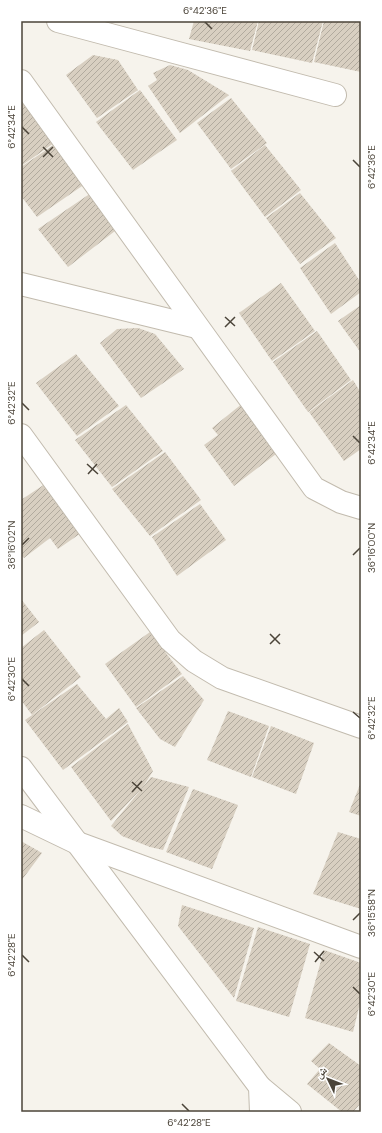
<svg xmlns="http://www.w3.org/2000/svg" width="382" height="1133" viewBox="0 0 382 1133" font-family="'DM Sans','Noto Naskh Arabic',sans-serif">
	<defs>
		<pattern id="building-hatch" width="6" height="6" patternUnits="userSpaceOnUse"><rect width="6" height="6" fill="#d8cfc1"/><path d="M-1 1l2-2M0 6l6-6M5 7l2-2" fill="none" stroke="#b1aa9e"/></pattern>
	</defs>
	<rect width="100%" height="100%" fill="#f6f3ec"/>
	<g fill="url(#building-hatch)">
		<path d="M194,21h64l-8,30 -61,-12z"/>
		<path d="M259,21h64l-11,42 -60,-13z"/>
		<path d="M324,21h37v51l-47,-10z"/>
		<path d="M93,55l25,5 20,30 -41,28 -31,-43z"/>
		<path d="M170,65l18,5 41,25 -49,38 -32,-47 9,-6 -4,-7z"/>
		<path d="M140,90l37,50 -44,30 -37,-48z"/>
		<path d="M231,98l36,45 -36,26 -34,-46z"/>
		<path d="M24,103l30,40 -33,23v-61z"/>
		<path d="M55,144l30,40 -48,33 -16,-21v-29z"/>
		<path d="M265,145l36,45 -36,27 -34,-46z"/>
		<path d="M94,191l25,37 -51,39 -30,-38z"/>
		<path d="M300,193l36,45 -36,26 -34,-46z"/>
		<path d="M335,243l26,40v9l-30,22 -31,-46z"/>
		<path d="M281,283l34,48 -43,30 -33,-48z"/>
		<path d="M361,305v48l-23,-32z"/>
		<path d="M138,328l17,6 29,35 -43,29 -41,-55 17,-14z"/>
		<path d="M317,331l34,49 -43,32 -35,-50z"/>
		<path d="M76,354l43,52 -42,30 -41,-53z"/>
		<path d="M353,380l8,13v56l-17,12 -35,-49z"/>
		<path d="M243,403l37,48 -46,35 -30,-41 14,-10 -6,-7z"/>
		<path d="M126,405l37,46 -51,36 -37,-47z"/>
		<path d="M165,452l36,48 -51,36 -38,-47z"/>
		<path d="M45,484l36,49 -23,16 -8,-11 -26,20 -3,-3v-55z"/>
		<path d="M200,504l26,36 -49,36 -25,-39z"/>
		<path d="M21,599l18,23 -18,14z"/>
		<path d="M44,630l37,47 -49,38 -11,-15v-52z"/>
		<path d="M150,632l32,42 -46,33 -31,-43z"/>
		<path d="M183,676l21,24 -29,47 -15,-8 -24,-31z"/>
		<path d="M77,684l29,35 13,-11 9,14 -65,48 -38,-50z"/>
		<path d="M228,711l41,15 -18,51 -44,-17z"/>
		<path d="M128,724l25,47 -10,16 -32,34 -40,-54z"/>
		<path d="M271,726l43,17 -18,51 -44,-17z"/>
		<path d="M151,777l38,10 -26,63 -13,-3 -28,-11 -11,-10z"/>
		<path d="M361,782v34l-12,-4z"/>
		<path d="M193,789l45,16 -26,64 -46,-17z"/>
		<path d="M338,832l23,7v70l-48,-15z"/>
		<path d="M21,841l21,12 -21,28z"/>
		<path d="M182,905l72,23 -20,70 -56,-72z"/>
		<path d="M258,927l52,17 -21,73 -53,-16z"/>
		<path d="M324,950l37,13v36l-8,33 -48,-14z"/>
		<path d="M329,1043l32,23v37l-8,9h-11l-35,-28 13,-15 -9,-8z"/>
	</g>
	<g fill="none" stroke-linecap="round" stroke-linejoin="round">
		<g stroke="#c2bbae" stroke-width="24">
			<g id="street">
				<path d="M58,21l277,74"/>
				<path d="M21,81l293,407 27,14 20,6"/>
				<path d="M21,284l176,43"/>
				<path d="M21,435l149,205 24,21 28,17 139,49"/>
				<path d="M21,768l239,319 1,25"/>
				<path d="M21,816l54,26 286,105"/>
				<path d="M260,1087l30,25"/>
			</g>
		</g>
		<use href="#street" stroke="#fff" stroke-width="22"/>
	</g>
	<path fill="none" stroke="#4b4439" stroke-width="1.5" d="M205,22l7,7M22,127l7,7M43,147l10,10M43,157l10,-10M353,160l7,7M225,317l10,9M225,327l10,-10M22,403l7,7M353,436l7,7M87,464l11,10M88,474l9,-10M22,545l7,-7M353,555l7,-7M270,634l10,10M270,644l10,-10M22,679l7,7M353,712l7,6M132,782l10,9M132,792l10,-11M353,920l7,-7M314,952l10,9M22,955l7,7M315,962l9,-11M353,987l7,7M182,1104l7,7"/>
	<rect width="382" height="1133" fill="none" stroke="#ffffff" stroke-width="44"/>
	<g transform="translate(328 1079) rotate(313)" stroke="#ffffff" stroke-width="3" paint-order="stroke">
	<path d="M0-3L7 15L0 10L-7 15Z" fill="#4b4439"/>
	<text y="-6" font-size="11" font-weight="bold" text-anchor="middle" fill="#4b4439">ش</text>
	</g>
	<rect x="22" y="22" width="338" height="1089" fill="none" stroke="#4b4439" stroke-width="1.5"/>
	<g font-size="10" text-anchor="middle" fill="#4b4439">
		<text x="205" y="14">6°42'36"E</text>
		<text transform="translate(11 127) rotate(-90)" y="4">6°42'34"E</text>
		<text transform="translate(371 167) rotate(-90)" y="4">6°42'36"E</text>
		<text transform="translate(11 403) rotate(-90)" y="4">6°42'32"E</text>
		<text transform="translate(371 443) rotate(-90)" y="4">6°42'34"E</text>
		<text transform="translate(11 545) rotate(-90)" y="4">36°16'02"N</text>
		<text transform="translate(371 548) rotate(-90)" y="4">36°16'00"N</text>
		<text transform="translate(11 679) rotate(-90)" y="4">6°42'30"E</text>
		<text transform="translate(371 718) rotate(-90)" y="4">6°42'32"E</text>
		<text transform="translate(371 913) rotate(-90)" y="4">36°15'58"N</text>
		<text transform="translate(11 955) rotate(-90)" y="4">6°42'28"E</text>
		<text transform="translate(371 994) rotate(-90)" y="4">6°42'30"E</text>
		<text x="189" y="1126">6°42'28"E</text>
	</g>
</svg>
